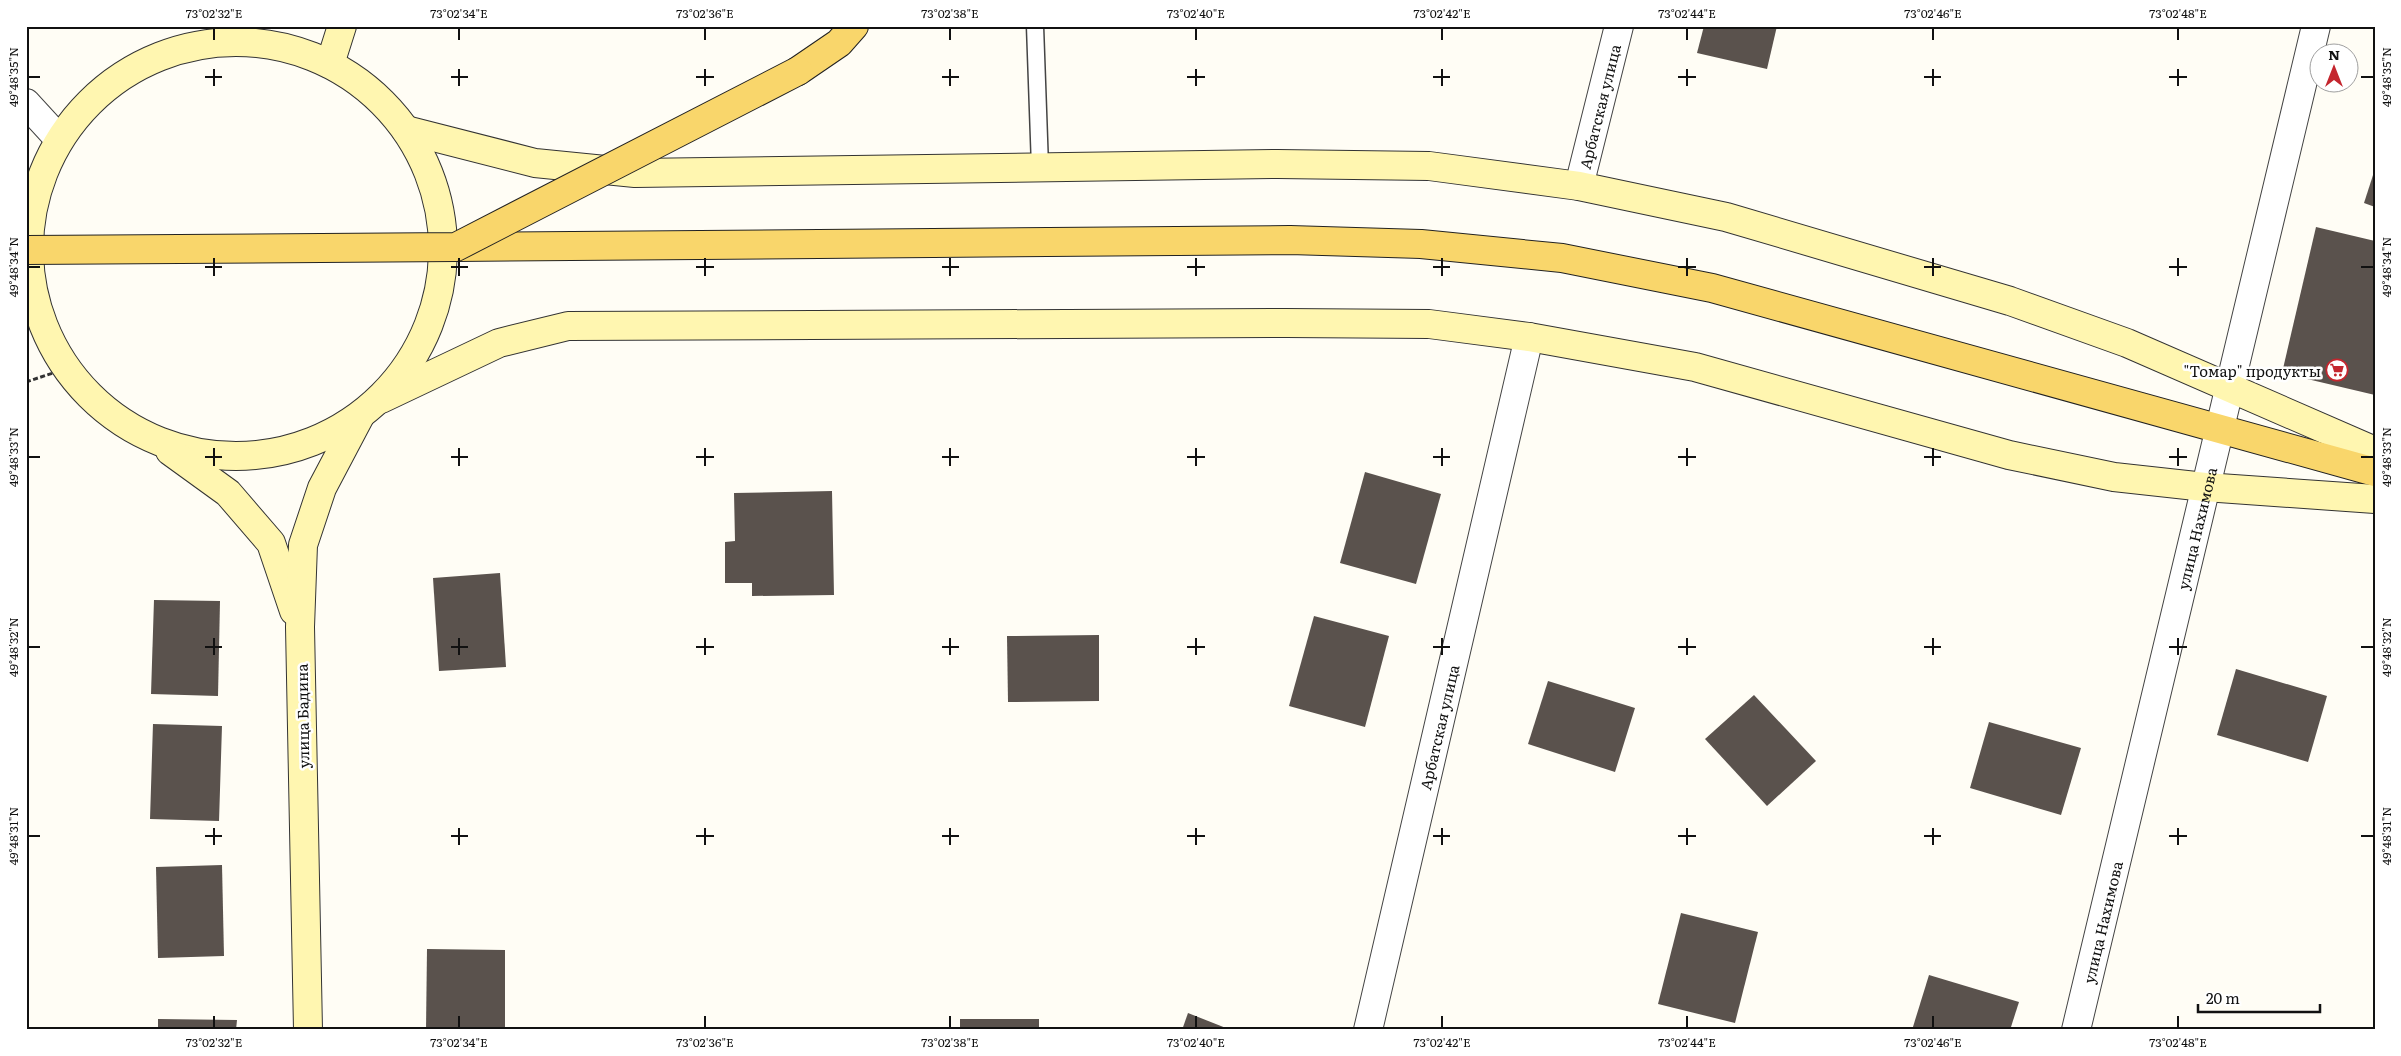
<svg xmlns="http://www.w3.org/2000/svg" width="2401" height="1056" viewBox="0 0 2401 1056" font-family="Literata,serif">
	<rect width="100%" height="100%" fill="#fffdf5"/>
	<g fill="#5a524d">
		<path d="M1704,26h73l-10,43 -70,-16z"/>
		<path d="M2374,172h1v35l-11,-4z"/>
		<path d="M2316,227l59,14v154l-93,-22z"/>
		<path d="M1365,472l76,22 -25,90 -76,-21z"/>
		<path d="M832,491l2,104 -82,1v-13h-27v-41l10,-1 -1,-48z"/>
		<path d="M500,573l6,94 -67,4 -6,-93z"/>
		<path d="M154,600l66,1 -2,95 -67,-2z"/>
		<path d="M1314,616l75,20 -24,91 -76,-21z"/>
		<path d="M1099,635v66l-91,1 -1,-66z"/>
		<path d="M2236,669l91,27 -19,66 -91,-27z"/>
		<path d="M1548,681l87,27 -20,64 -87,-28z"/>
		<path d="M1754,695l62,66 -49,45 -62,-67z"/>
		<path d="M1989,722l92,26 -20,67 -91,-27z"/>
		<path d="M153,724l69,2 -3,95 -69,-2z"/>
		<path d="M222,865l2,91 -66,2 -2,-91z"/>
		<path d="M1681,913l77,19 -23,91 -77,-19z"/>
		<path d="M427,949l78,1v80h-79z"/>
		<path d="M1929,975l90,27 -9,28h-98z"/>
		<path d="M1188,1013l43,17h-49z"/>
		<path d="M158,1019l79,1 -1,10h-78z"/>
		<rect x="960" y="1019" width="79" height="11"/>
		<rect x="824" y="1028" width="79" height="2"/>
	</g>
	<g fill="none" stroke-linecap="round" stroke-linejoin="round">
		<g stroke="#444" stroke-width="19">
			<path id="lane" d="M1035,26l5,141"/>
		</g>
		<g stroke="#444" stroke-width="30">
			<g id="street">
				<path d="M26,103l33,36"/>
				<path id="s1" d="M1579,186l40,-160"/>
				<path id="s2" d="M1368,1030l161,-693"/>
				<path id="s3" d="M2076,1030l240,-1004"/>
			</g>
		</g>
		<g stroke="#333" stroke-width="30">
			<g id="secondary">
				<circle cx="236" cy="249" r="207"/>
				<path d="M330,64l12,-38"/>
				<path d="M406,130l129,33 100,10 643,-9 151,2 150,20 147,31 284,84 117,42 248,108"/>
				<path d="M381,399l118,-56 69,-17 718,-3 143,1 100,13 166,30 314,88 105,22 91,10 170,12"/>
				<path d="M170,451l58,42 43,50 23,68"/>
				<path d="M308,1030l-8,-403 3,-82 19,-57 38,-72"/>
			</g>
		</g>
		<g stroke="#222" stroke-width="30">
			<g id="primary">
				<path d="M798,71l41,-28 15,-17"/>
				<path d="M456,247l834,-7 131,4 141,14 150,30 663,184"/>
			</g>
		</g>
		<path stroke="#333" stroke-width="3" stroke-dasharray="5 2.5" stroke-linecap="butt" d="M26,382l39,-13"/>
		<use href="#lane" stroke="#fff" stroke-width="16"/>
		<use href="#street" stroke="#fff" stroke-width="28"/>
		<use href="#secondary" stroke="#fff6b0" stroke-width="28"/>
		<use href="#primary" stroke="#f9d66b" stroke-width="28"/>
		<g stroke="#222" stroke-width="30" stroke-linecap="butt">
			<path id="primary-bridge" d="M26,250l430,-3 342,-176"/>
		</g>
		<use href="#primary-bridge" stroke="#f9d66b" stroke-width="28"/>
	</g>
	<path fill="none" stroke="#111" stroke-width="2" d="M214,28v12M459,28v12M705,28v12M950,28v12M1196,28v12M1442,28v12M1687,28v12M1933,28v12M2178,28v12M214,69v17M459,69v17M705,69v17M950,69v17M1196,69v17M1442,69v17M1687,69v17M1933,69v17M2178,69v17M28,77h12M205,77h17M451,77h17M696,77h18M942,77h17M1187,77h18M1433,77h17M1678,77h18M1924,77h17M2169,77h18M2361,77h13M214,258v18M459,258v18M705,258v18M950,258v18M1196,258v18M1442,258v18M1687,258v18M1933,258v18M2178,258v18M28,267h12M205,267h17M451,267h17M696,267h18M942,267h17M1187,267h18M1433,267h17M1678,267h18M1924,267h17M2169,267h18M2361,267h13M214,448v18M459,448v18M705,448v18M950,448v18M1196,448v18M1442,448v18M1687,448v18M1933,448v18M2178,448v18M28,457h12M205,457h17M451,457h17M696,457h18M942,457h17M1187,457h18M1433,457h17M1678,457h18M1924,457h17M2169,457h18M2361,457h13M214,638v17M459,638v17M705,638v17M950,638v17M1196,638v17M1442,638v17M1687,638v17M1933,638v17M2178,638v17M28,647h12M205,647h17M451,647h17M696,647h18M942,647h17M1187,647h18M1433,647h17M1678,647h18M1924,647h17M2169,647h18M2361,647h13M214,828v17M459,828v17M705,828v17M950,828v17M1196,828v17M1442,828v17M1687,828v17M1933,828v17M2178,828v17M28,836h12M205,836h17M451,836h17M696,836h18M942,836h17M1187,836h18M1433,836h17M1678,836h18M1924,836h17M2169,836h18M2361,836h13M214,1016v12M459,1016v12M705,1016v12M950,1016v12M1196,1016v12M1442,1016v12M1687,1016v12M1933,1016v12M2178,1016v12"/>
	<defs>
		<g id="supermarket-ring" transform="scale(1.125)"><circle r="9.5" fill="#fff" stroke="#c4262e" stroke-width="1.5"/><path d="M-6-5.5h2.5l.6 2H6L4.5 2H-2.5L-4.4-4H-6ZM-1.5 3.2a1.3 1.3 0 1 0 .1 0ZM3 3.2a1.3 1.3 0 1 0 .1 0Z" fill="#c4262e"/></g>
	</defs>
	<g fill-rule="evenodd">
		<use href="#supermarket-ring" x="2337" y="370"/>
	</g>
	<g text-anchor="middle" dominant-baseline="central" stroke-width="5" stroke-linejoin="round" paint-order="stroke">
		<g font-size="15" fill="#111" stroke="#fff">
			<text stroke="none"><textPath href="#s1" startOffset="82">Арбатская улица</textPath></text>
			<text stroke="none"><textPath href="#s3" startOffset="516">улица Нахимова</textPath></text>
			<text transform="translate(302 716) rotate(-91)">улица Бадина</text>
			<text stroke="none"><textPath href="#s2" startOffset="311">Арбатская улица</textPath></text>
			<text stroke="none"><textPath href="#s3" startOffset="111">улица Нахимова</textPath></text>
		</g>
		<g font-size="15" fill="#111" stroke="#fff" text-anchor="end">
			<text x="2321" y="370">"Томар" продукты</text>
		</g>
	</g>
	<rect width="2401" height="1056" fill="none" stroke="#ffffff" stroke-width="55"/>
	<g transform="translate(2334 68)"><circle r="24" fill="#ffffff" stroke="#a0a0a0"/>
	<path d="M0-4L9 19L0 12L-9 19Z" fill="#c4262e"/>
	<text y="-8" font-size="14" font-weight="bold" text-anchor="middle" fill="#111111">N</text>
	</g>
	<path d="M2198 1004v8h122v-8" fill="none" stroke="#111111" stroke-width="2.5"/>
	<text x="2206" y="1004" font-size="15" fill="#111111" stroke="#ffffff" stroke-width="4" paint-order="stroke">20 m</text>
	<rect x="28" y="28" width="2346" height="1000" fill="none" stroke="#111" stroke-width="2"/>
	<g font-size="12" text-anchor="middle" fill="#111">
		<text x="214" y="18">73°02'32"E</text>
		<text x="459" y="18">73°02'34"E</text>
		<text x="705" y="18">73°02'36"E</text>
		<text x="950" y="18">73°02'38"E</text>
		<text x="1196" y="18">73°02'40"E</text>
		<text x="1442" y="18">73°02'42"E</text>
		<text x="1687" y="18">73°02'44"E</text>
		<text x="1933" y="18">73°02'46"E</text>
		<text x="2178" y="18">73°02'48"E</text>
		<text transform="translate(14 77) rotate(-90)" y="4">49°48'35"N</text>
		<text transform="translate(2387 77) rotate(-90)" y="4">49°48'35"N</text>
		<text transform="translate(14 267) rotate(-90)" y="4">49°48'34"N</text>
		<text transform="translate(2387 267) rotate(-90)" y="4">49°48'34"N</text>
		<text transform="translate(14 457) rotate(-90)" y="4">49°48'33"N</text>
		<text transform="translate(2387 457) rotate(-90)" y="4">49°48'33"N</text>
		<text transform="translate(14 647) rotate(-90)" y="4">49°48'32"N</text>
		<text transform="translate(2387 647) rotate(-90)" y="4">49°48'32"N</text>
		<text transform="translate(14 836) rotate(-90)" y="4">49°48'31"N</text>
		<text transform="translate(2387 836) rotate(-90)" y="4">49°48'31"N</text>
		<text x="214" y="1047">73°02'32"E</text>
		<text x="459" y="1047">73°02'34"E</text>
		<text x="705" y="1047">73°02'36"E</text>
		<text x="950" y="1047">73°02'38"E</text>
		<text x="1196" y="1047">73°02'40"E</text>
		<text x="1442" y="1047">73°02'42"E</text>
		<text x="1687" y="1047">73°02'44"E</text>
		<text x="1933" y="1047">73°02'46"E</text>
		<text x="2178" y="1047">73°02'48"E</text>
	</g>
</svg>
